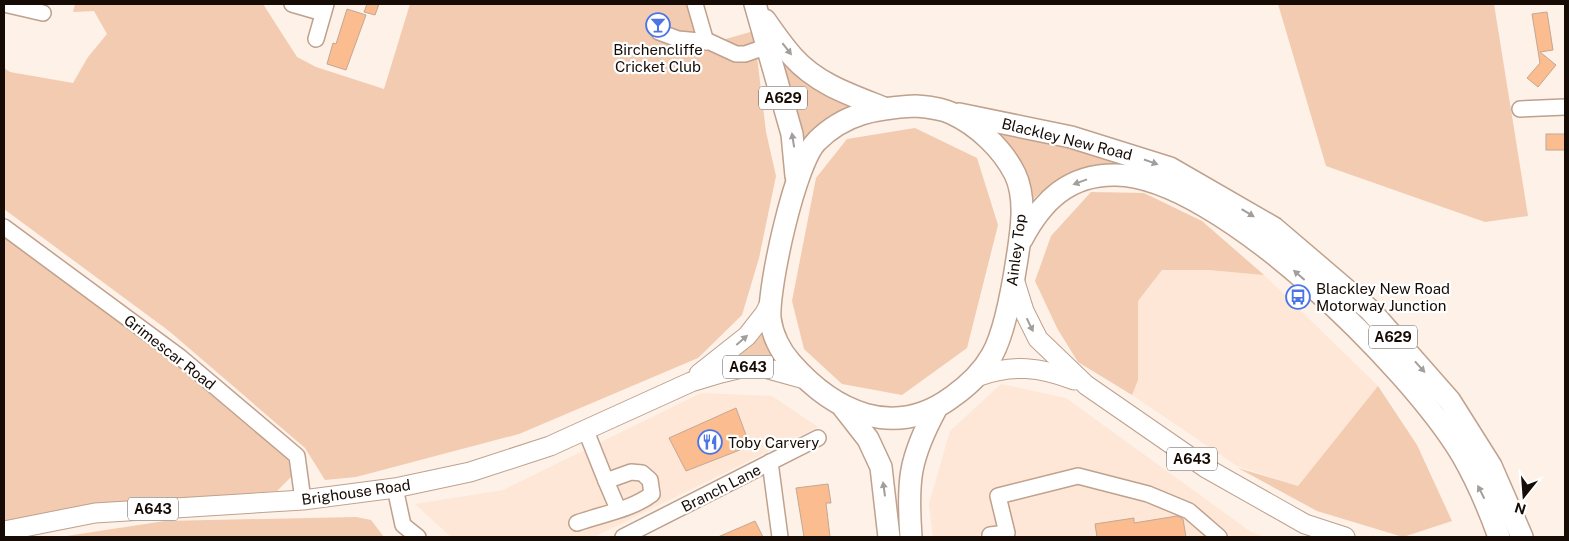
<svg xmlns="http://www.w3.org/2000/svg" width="1569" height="541" viewBox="0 0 1569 541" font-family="'Public Sans',sans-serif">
	<rect width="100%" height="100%" fill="#fdf1e8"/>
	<g fill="#fee7d7">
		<path d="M1162,270h46l56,5 114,111 -80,100 -61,-20 -105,-71 6,-15v-79z"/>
		<path d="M1001,384l65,14 185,134 14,5h-332l-4,-33 21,-73z"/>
		<path d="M701,393l71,3 46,31 -224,110h-143l-36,-33 88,-14z"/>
	</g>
	<g fill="#f2cbb0">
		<path d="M75,4h188l34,53 19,10 68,22 26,-85h283l15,40 46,-13 12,101 10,44 -17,82 -17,57 -44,43 -179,76 -163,43 -31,3 -20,-32 -136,-117 -165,-122v-141l6,4 63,11 15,-26 19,-23 -13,-23 -21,1z"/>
		<path d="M1278,4h216l34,212 -43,6 -159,-56z"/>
		<path d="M776,52l71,49 3,9 -47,40z"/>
		<path d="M915,128l62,30 21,67 -31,123 -65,47 -60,-11 -38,-35 -12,-48 24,-123 31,-39z"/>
		<path d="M988,129l102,21 41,12 -4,5c-43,5 -68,3 -99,38z"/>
		<path d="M1091,192l53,1 58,28 62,54 -56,-5h-46l-24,31v79l-6,15 -54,-33 -21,-34 -22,-47 16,-45z"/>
		<path d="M4,233l163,123 121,101 3,20 -14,14 -142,11 -131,23z"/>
		<path d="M767,322l15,41 -35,-6 -12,1z"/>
		<path d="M1378,386l39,59 35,76 -49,16 -86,-26 -79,-43 60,18z"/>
		<path d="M356,517l15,3 13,17h-324l105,-16z"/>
	</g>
	<g fill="#fbbc8f" stroke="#c4a793">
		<path d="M367,4h12l-4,11 -11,-3z"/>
		<path d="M347,9l19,6 -20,55 -19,-6 6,-21 3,1z"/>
		<path d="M1547,12l6,38 -13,2 16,13 -18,22 -11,-9 13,-15 -8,-49z"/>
		<rect x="1546" y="134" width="19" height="16"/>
		<path d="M736,408l14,38 -64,25 -17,-33z"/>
		<path d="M828,484l3,19h-5l4,34h-26l-8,-49z"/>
		<path d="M1177,516l6,3 3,18h-89l-2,-13 39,-6v5z"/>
		<path d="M755,521l8,16h-45z"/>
	</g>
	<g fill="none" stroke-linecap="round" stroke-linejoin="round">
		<g stroke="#bfa18d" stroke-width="18">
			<g id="minor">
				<path d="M4,4l39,9"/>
				<path d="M292,4l31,9"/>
				<path d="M695,4l11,38"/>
				<path d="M659,32l19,7 32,3 26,12h9l23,-8"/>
				<path d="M316,39l10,-35"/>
				<path d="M1520,109l45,-2"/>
				<path d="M4,227l176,130 117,99 6,44"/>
				<path d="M770,462l10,75"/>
				<path d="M606,481l12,28"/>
				<path d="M395,488l8,37 15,12"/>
				<path d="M577,523c25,-9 54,-13 75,-29l-2,-14 -8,-7 -11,-1 -25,9 -20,-50"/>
				<path d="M623,537l195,-99"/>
				<path d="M990,537v-2l17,-2 -9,-37 80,-20 70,18 41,17 30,26"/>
			</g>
		</g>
		<g stroke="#bfa18d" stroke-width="21">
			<g id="major">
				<path d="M1014,279l10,32 14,28 48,46 120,83 99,56 40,13"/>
				<path d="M699,374l48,-38 18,-23 6,-12"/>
				<path d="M979,376c34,-12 61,-9 95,4"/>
				<path d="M4,531l91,-18 208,-13 92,-12 75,-16 80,-26 141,-64 30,-9 29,-7 11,1 44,12"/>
			</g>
		</g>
		<g stroke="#bfa18d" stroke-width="24">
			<g id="highway">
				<path d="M755,4l37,130 4,42"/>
				<path d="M765,20c9,13 18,26 28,37 24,27 58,38 91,51"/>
				<path d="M915,106c12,1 25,2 36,7 26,12 51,35 64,61 12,25 6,59 2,85 -4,26 -12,73 -25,96 -10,18 -23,30 -40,42 -58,43 -118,15 -161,-34 -11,-12 -19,-29 -21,-45 -2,-31 25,-156 47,-177 28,-28 60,-33 98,-35z"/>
				<path d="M959,114l112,23 99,31 104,60 96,82 80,91 41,65 31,71"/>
				<path d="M1022,239c20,-38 47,-65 94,-64 103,1 295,194 346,280 15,26 27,54 37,82"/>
				<path d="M843,407l25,32 13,28 8,70"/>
				<path d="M911,537c-4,-56 -2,-78 25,-128"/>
			</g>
		</g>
		<use href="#minor" stroke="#fff" stroke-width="15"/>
		<use href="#major" stroke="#fff" stroke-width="19"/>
		<use href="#highway" stroke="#fff" stroke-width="21"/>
	</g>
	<defs><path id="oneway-solid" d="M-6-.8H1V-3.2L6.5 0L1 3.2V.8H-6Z" transform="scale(1.25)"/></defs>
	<g fill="#a29e9b">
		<use href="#oneway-solid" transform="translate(787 49) rotate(52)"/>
		<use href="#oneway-solid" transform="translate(793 140) rotate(-99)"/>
		<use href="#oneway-solid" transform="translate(1151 162) rotate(19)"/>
		<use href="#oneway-solid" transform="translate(1080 182) rotate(160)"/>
		<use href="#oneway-solid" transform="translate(1248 213) rotate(31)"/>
		<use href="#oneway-solid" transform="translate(1299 275) rotate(-139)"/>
		<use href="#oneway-solid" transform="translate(1030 325) rotate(64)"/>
		<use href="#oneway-solid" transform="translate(742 340) rotate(-41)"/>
		<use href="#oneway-solid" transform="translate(1420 367) rotate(48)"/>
		<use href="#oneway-solid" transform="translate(884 489) rotate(-98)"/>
		<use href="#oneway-solid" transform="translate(1481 492) rotate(-117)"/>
	</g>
	<defs>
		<g id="bar-ring" transform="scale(1.25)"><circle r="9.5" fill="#fff" stroke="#4b75e7" stroke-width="1.5"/><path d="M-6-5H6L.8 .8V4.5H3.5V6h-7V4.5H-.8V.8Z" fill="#4b75e7"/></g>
		<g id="bus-ring" transform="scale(1.25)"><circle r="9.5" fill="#fff" stroke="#4b75e7" stroke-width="1.5"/><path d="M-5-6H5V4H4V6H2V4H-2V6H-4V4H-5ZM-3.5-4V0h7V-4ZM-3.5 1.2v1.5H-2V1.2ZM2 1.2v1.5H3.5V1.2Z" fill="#4b75e7"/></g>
		<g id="restaurant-ring" transform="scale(1.25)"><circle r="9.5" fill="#fff" stroke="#4b75e7" stroke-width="1.5"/><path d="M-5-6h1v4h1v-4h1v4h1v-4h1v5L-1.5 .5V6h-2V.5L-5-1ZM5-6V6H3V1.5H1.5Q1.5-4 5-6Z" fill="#4b75e7"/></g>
	</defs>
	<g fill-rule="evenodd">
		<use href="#bar-ring" x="658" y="25"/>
		<use href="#bus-ring" x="1298" y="297"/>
		<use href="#restaurant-ring" x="710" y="442"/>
	</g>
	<g text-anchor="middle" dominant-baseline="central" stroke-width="4.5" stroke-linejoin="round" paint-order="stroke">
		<g fill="#fff" stroke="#5c5550" stroke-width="1">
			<rect x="759" y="86.5" width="48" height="23" rx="4"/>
			<rect x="1369" y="325.5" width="48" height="23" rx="4"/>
			<rect x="723" y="355.5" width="50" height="23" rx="4"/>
			<rect x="1167" y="447.5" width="50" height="23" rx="4"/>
			<rect x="128" y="497.5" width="50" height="23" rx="4"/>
		</g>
		<g font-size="14" font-weight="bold" fill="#160c05">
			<text x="783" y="98">A629</text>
			<text x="1393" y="337">A629</text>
			<text x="748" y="367">A643</text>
			<text x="1192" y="459">A643</text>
			<text x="153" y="509">A643</text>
		</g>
		<g font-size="15" fill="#160c05" stroke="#fff" text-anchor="start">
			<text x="658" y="49" text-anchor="middle">Birchencliffe<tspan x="658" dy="17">Cricket Club</tspan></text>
			<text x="1316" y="288">Blackley New Road<tspan x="1316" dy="17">Motorway Junction</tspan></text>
			<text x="728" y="442">Toby Carvery</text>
		</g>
		<g font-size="15" fill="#160c05" stroke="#fff">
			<text transform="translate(1067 139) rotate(14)">Blackley New Road</text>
			<text transform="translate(1016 250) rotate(-83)">Ainley Top</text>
			<text transform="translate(170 352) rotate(38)">Grimescar Road</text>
			<text transform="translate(721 488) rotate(-27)">Branch Lane</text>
			<text transform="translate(356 492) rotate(-8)">Brighouse Road</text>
		</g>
	</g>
	<rect width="1569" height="541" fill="none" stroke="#160c05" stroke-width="10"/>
	<g transform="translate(1524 496) rotate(197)" stroke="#ffffff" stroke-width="4" paint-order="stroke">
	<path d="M0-4L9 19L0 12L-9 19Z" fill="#160c05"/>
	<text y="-8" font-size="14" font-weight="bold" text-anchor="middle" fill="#160c05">N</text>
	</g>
</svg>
